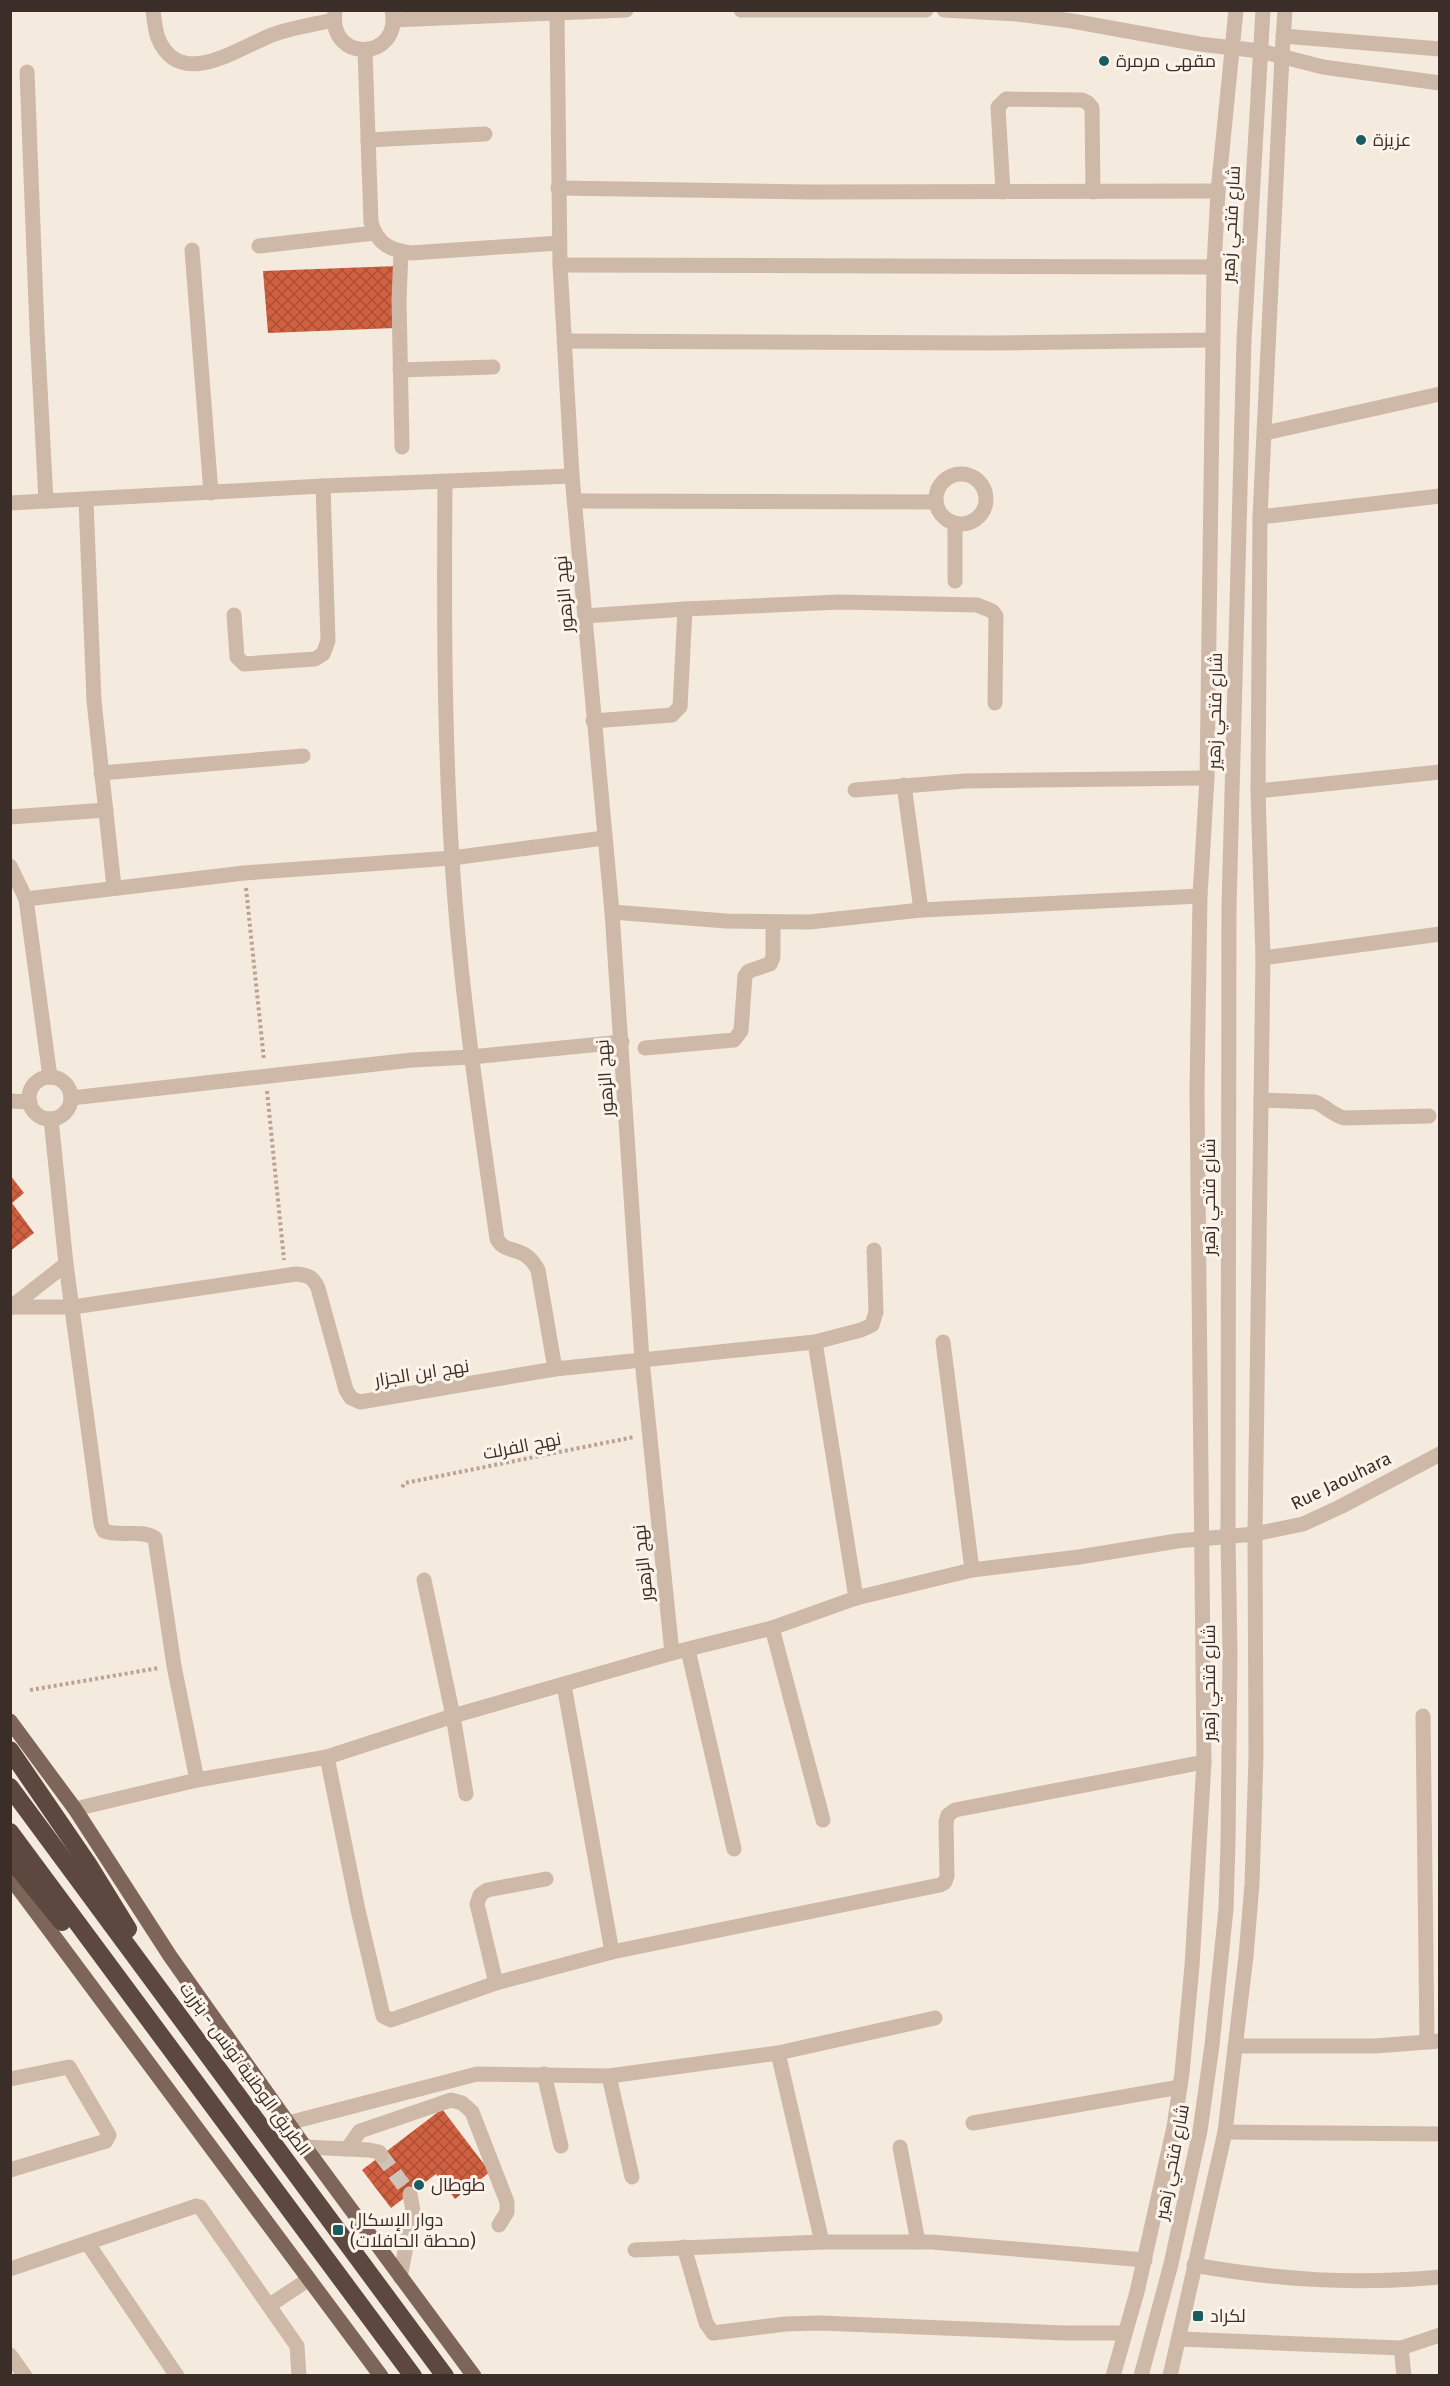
<svg xmlns="http://www.w3.org/2000/svg" width="1450" height="2386" viewBox="0 0 1450 2386" font-family="'Fira Sans',Cairo,sans-serif">
	<defs>
		<pattern id="building-cross-hatch" width="8" height="8" patternUnits="userSpaceOnUse" patternTransform="scale(1.5)"><rect width="8" height="8" fill="#d06040"/><path d="M0 0l8 8M0 8l8-8" fill="none" stroke="#aa5036"/></pattern>
	</defs>
	<rect width="100%" height="100%" fill="#f5eade"/>
	<g fill="url(#building-cross-hatch)">
		<path d="M398,266l-3,62 -127,5 -5,-62z"/>
		<path d="M10,1175l14,18 -12,10 22,30 -24,18z"/>
		<path d="M442,2109l48,63 -35,27 -19,-25 -45,34 -29,-38z"/>
	</g>
	<g fill="none" stroke-linecap="round" stroke-linejoin="round">
		<path stroke="#d0c4ba" stroke-width="15" stroke-dasharray="15 8" stroke-linecap="butt" d="M381,2155l29,39"/>
		<g stroke="#bba392" stroke-width="4" stroke-dasharray="3 3" stroke-linecap="butt">
			<path d="M246,888l18,172"/>
			<path d="M267,1091l17,169"/>
			<path d="M402,1487l3,-4 229,-46"/>
			<path d="M30,1690l129,-22"/>
		</g>
		<g stroke="#ceb9a8" stroke-width="15">
			<path d="M153,10c1,9 2,20 5,28 21,51 76,13 109,-1 21,-9 45,-12 67,-17"/>
			<path d="M741,10h185"/>
			<path d="M944,10l73,4 55,7 127,23 61,7 63,16 117,16"/>
			<path d="M335,11c-8,53 68,50 57,-1"/>
			<path d="M557,14l3,251 12,211 40,436 30,448 30,293"/>
			<path d="M394,20l232,-10"/>
			<path d="M1283,36l157,13"/>
			<path d="M365,51l6,171c6,22 19,28 40,31l148,-10"/>
			<path d="M27,72l10,258 9,171"/>
			<path d="M368,140l117,-6"/>
			<path d="M558,188l253,4 407,-1"/>
			<path d="M1003,192l-5,-85 8,-8 76,1 6,3 4,5 1,84"/>
			<path d="M259,246l116,-13"/>
			<path d="M192,250l19,243"/>
			<path d="M401,251l-2,49 3,147"/>
			<path d="M560,265l654,2"/>
			<path d="M564,341l427,2 221,-3"/>
			<path d="M400,370l93,-3"/>
			<path d="M1265,433l175,-39"/>
			<circle cx="961" cy="499" r="25"/>
			<path d="M445,482c-1,125 -1,252 7,377 8,128 27,254 45,380 9,17 27,4 41,31l17,99"/>
			<path d="M86,500l8,201 20,186"/>
			<path d="M576,501l360,1"/>
			<path d="M10,503l313,-17 249,-10"/>
			<path d="M1260,517l180,-21"/>
			<path d="M955,524v57"/>
			<path d="M234,615l3,42 7,7 71,-5 8,-5 5,-13 -5,-155"/>
			<path d="M585,616l100,-7 155,-7 137,3 15,6 4,5 -1,87"/>
			<path d="M593,721l79,-6 8,-8 5,-98"/>
			<path d="M101,773l202,-17"/>
			<path d="M904,785l17,125"/>
			<path d="M855,790l110,-9 242,-3"/>
			<path d="M1258,791l182,-19"/>
			<path d="M10,817l96,-7"/>
			<path d="M10,866l16,33"/>
			<path d="M612,912l114,9 83,1 112,-12 279,-14"/>
			<path d="M1263,958l177,-24"/>
			<path d="M645,1048l89,-8 7,-9 4,-55 4,-5 21,-7 3,-7v-34"/>
			<path d="M50,1077l-24,-178 218,-26 208,-15 152,-20"/>
			<circle cx="50" cy="1098" r="21"/>
			<path d="M71,1098l341,-38 59,-3 151,-15"/>
			<path d="M1261,1100l54,2c11,4 17,13 29,16l85,-2"/>
			<path d="M10,1101l20,1"/>
			<path d="M51,1119l15,145 35,260 3,7c16,6 37,-2 51,7l19,128 23,114"/>
			<path d="M13,1307h60l223,-33c12,1 17,3 22,14l28,102 5,8 9,4 195,-33 260,-27 46,-12 11,-5 4,-13 -2,-62"/>
			<path d="M10,1308l56,-44"/>
			<path d="M815,1342l41,256"/>
			<path d="M943,1342l29,228"/>
			<path d="M424,1580l29,136 13,78"/>
			<path d="M772,1628l51,192"/>
			<path d="M688,1650l46,199"/>
			<path d="M564,1685l48,267"/>
			<path d="M1423,1716l4,326"/>
			<path d="M327,1757l31,153 25,106 8,4 105,-37 116,-31 328,-67 5,-3 2,-6 -1,-54 2,-7 7,-5 249,-48"/>
			<path d="M75,1809l122,-29 130,-23 126,-41 219,-63 100,-25 84,-30 116,-28 107,-13 98,-16 78,-7 48,-10 37,-17 100,-53"/>
			<path d="M496,1983l-19,-79 3,-9 7,-5 59,-11"/>
			<path d="M1235,2046h140l65,-5"/>
			<path d="M778,2053l44,189"/>
			<path d="M544,2074l17,72"/>
			<path d="M609,2076l23,101"/>
			<path d="M10,2079l59,-12 40,68 -3,6 -96,29"/>
			<path d="M288,2123l189,-49 132,2 169,-23 157,-35"/>
			<path d="M973,2123l207,-36"/>
			<path d="M1225,2132l215,2"/>
			<path d="M305,2147l64,3 10,2 2,3"/>
			<path d="M900,2147l18,95"/>
			<path d="M347,2149l13,-18 91,-31 11,3 10,9 35,90v10l-8,13"/>
			<path d="M88,2244l89,132"/>
			<path d="M684,2247l22,76 7,10 72,-9 35,-1 245,10h60"/>
			<path d="M635,2250l187,-8h110l213,18"/>
			<path d="M1194,2265c84,15 161,20 246,12"/>
			<path d="M10,2269l186,-63 4,1 97,139 2,30"/>
			<path d="M400,2277l13,-66 -3,-17"/>
			<path d="M270,2305l39,-26"/>
			<path d="M1180,2339l221,9 39,-13"/>
			<path d="M1401,2348l3,28"/>
			<path d="M10,2355l15,21"/>
			<path d="M1113,2376l24,-84 37,-165 8,-54 10,-107 12,-204 -7,-670 3,-196 7,-118 7,-511 4,-76 18,-181"/>
			<path d="M1141,2376l30,-112 29,-133 12,-86 14,-136 2,-66 2,-191 -2,-115 1,-630 15,-567 19,-330"/>
			<path d="M1170,2376l55,-244 21,-176 6,-72 4,-128 -1,-222 8,-576 -5,-167 2,-274 22,-462 3,-45"/>
		</g>
		<g stroke="#7e6559" stroke-width="15">
			<path d="M10,1721l65,88 95,147 135,191 169,229"/>
			<path d="M10,1877l371,499"/>
		</g>
		<g stroke="#5c483f" stroke-width="18">
			<path d="M10,1750l78,114 40,65"/>
			<path d="M10,1787l435,589"/>
			<path d="M10,1832l403,544"/>
			<path d="M10,1858l52,64"/>
		</g>
	</g>
	<g fill="#1a5d61" stroke="#fcf4eb" stroke-width="2">
		<circle cx="1104" cy="61" r="6"/>
		<circle cx="1361" cy="140" r="6"/>
		<circle cx="419" cy="2185" r="6"/>
		<rect x="332" y="2224" width="12" height="12" rx="3"/>
		<rect x="1192" y="2310" width="12" height="12" rx="3"/>
	</g>
	<g text-anchor="middle" dominant-baseline="central" stroke-width="6" stroke-linejoin="round" paint-order="stroke">
		<g font-size="18" fill="#3b2e29" stroke="#fcf4eb" text-anchor="start">
			<text x="1116" y="61">مقهى مرمرة</text>
			<text x="1373" y="140">عزيزة</text>
			<text x="431" y="2185">طوطال</text>
			<text x="350" y="2220">دوار الإسكال<tspan x="350" dy="21">(محطة الحافلات)</tspan></text>
			<text x="1210" y="2316">لكراد</text>
		</g>
		<g font-size="18" fill="#3b2e29" stroke="#fcf4eb">
			<text transform="translate(1231 224) rotate(-87)">شارع فتحي زهير</text>
			<text transform="translate(564 594) rotate(-95)">نهج الزهور</text>
			<text transform="translate(1215 711) rotate(-89)">شارع فتحي زهير</text>
			<text transform="translate(605 1078) rotate(-94)">نهج الزهور</text>
			<text transform="translate(1209 1197) rotate(-90)">شارع فتحي زهير</text>
			<text transform="translate(422 1373) rotate(-9)">نهج ابن الجزار</text>
			<text transform="translate(522 1446) rotate(-11)">نهج الفرلت</text>
			<text transform="translate(1341 1481) rotate(-26)">Rue Jaouhara</text>
			<text transform="translate(643 1563) rotate(-96)">نهج الزهور</text>
			<text transform="translate(1209 1683) rotate(-90)">شارع فتحي زهير</text>
			<text transform="translate(245 2069) rotate(54)">الطريق الوطنية تونس - بنزرت</text>
			<text transform="translate(1172 2162) rotate(-79)">شارع فتحي زهير</text>
		</g>
	</g>
	<rect width="1450" height="2386" fill="none" stroke="#3b2e29" stroke-width="24"/>
</svg>
